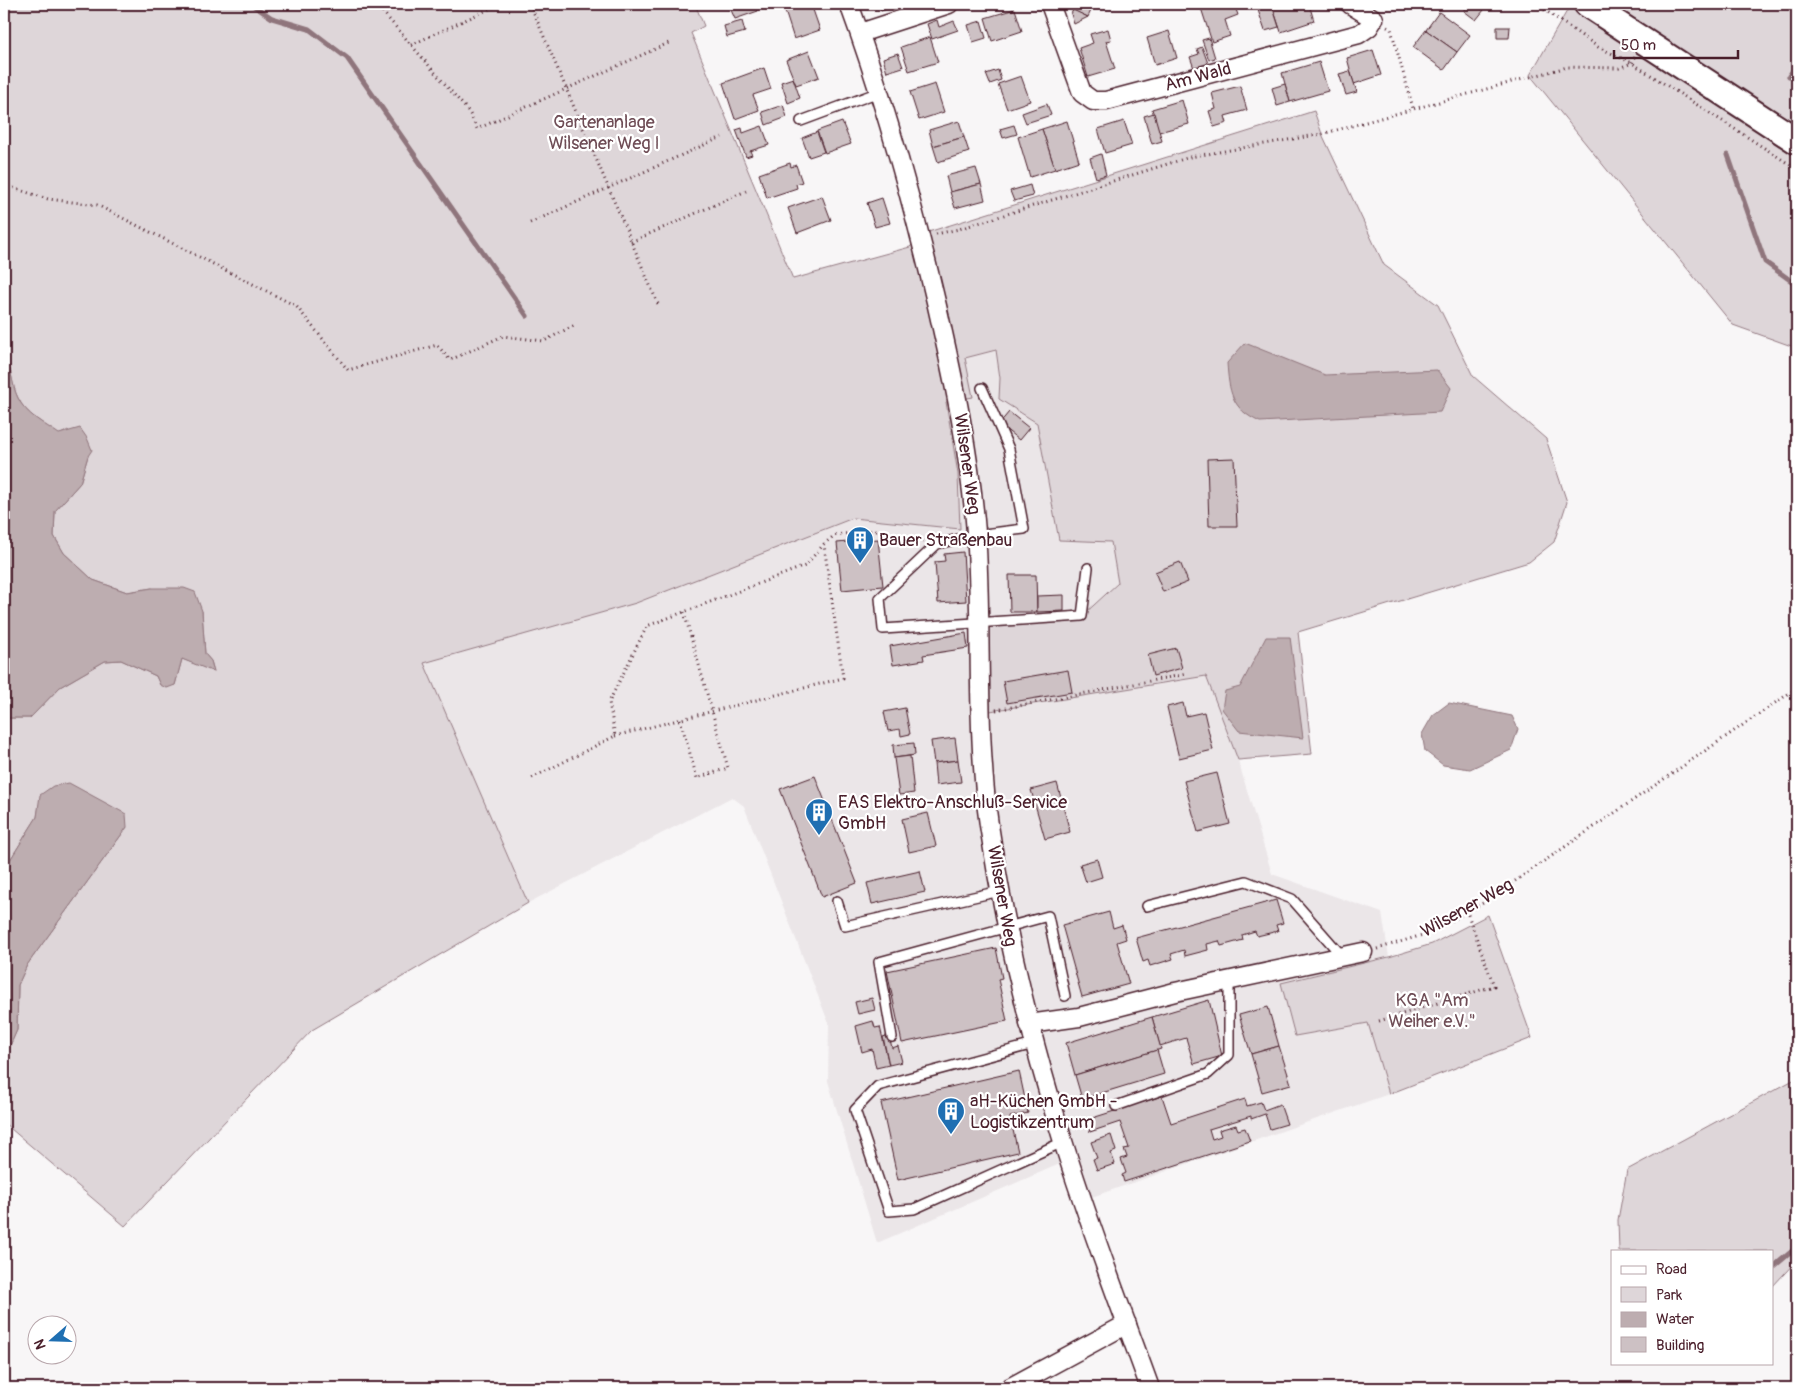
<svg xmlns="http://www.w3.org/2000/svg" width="1801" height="1392" viewBox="0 0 1801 1392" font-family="Pangolin,sans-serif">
	<rect width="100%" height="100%" fill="#f8f6f7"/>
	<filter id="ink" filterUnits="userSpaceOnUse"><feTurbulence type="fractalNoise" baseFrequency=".02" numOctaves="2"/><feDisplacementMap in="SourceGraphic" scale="10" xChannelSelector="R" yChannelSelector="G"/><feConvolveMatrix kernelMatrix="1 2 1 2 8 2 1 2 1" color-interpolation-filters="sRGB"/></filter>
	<g filter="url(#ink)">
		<path fill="#ebe6e8" d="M996,350l4,28 -1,21 38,24 22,117 52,2 7,41 -36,33 -91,95 215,-35 32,84 34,114 110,39 7,44 -108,26 14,53 74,-13 20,71 -306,106 -14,-40 -192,83 -49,-162 1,-57 -85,-218 -12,-9 -204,106 -105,-240 213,-60 217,-85 107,11 -2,-55 -12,-73 19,-43z"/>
		<g fill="#ded6d9" stroke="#947a82">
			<path d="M4,4h691l9,22 -13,7 102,246 117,-32 15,-14 389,-122 8,23 62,131 54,40 35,71 73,63 21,63 -13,40 -25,20 -231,70 14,122 -74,6 -32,-84 -216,35 -1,-87 93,-8 36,-33 -7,-41 -52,-2 -22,-117 -38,-24 1,-21 -4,-28 -31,8 8,39 -27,5 12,72 2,55 -107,-11 -217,85 -212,60 104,240 -216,127 -187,196 -121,-103v-64l13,-29 1,-45 9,-20 100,-138 -86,-32 -4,22 -27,43 -6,4v-146h26l30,-31 45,-26 16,-1 35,16 4,9h15l7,-26 32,12 -3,-10 -6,-7 -3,-43 -50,-23 -25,4 -34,-12 -29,-27 -10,-17 1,-25 25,-28 8,-27 -20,-26 -9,5c-14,-11 -33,-20 -41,-37 -7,-14 -5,-28 -14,-41z"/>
			<path d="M1571,4h226v344l-64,-23 -203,-250z"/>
			<path d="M1488,915l44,123 -143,56 -21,-71 -73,13 -14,-53 108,-26 43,-13z"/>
			<path d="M1797,1078v182l-25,27v-36h-153l-1,-31 9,-50z"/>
		</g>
		<g fill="#bdadb0" stroke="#8f747b">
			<path d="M1245,343l80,32 112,-5 14,18 -11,24 -180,10c-29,-13 -31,-31 -33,-59z"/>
			<path d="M4,357c9,13 7,27 14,41 8,17 27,26 41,36l21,-6 7,10 5,12 -4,6 -8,27 -25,28 -1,25 10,17 29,27 34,12 25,-4h32l11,4 7,19 3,43 6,7 3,11 -32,-13 -7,26 -8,3 -7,-3 -4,-9 -35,-16 -16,1 -45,26 -30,31h-26z"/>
			<path d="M1266,637h24l13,101 -64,-7 -17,-22 3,-18 15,-4z"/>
			<path d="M1449,703l63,13 6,13 -7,21 -41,19 -27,-4 -18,-14 -3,-17 11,-19z"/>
			<path d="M69,783l57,31 1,13 -100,138 -9,20 -1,45 -13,29v-195l6,-4 27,-43 3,-22 13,-9z"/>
		</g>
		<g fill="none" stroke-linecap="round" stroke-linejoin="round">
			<g stroke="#8f747b" stroke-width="5">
				<path d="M251,4l21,14 37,11 38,29 180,258"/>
				<path d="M1789,76l8,-11"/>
				<path d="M1728,155l37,107 32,23"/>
				<path d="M1772,1268l25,-21"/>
			</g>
		</g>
		<g fill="#cdc1c4" stroke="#4a1f2b">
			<path d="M747,4h8l3,7 -23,8 -4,-9z"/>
			<path d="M796,4h15l9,26 -26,9 -10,-31z"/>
			<path d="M878,4h23l-20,7z"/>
			<path d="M1067,4h27l-6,13 -23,-10z"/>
			<path d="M1215,4h19l4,11 -13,5 5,16 -18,6 -11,-34z"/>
			<path d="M1277,4h32l5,17 -33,11 -9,-27z"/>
			<path d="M1469,4h6l9,6 -8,10 -12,-9z"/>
			<path d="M1272,5l7,22 -14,4 -7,-21z"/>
			<path d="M1015,9l7,22 -30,10 -7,-23z"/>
			<path d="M1073,10l15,7 -14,7 -3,-10z"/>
			<path d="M1439,12l31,23 -13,17 -31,-22z"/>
			<path d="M937,20l2,7 15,-6 4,9 -26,9 -5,-15z"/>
			<path d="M742,21l3,11 -18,5 -3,-11z"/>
			<path d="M981,21l5,17 -13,4 -5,-17z"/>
			<path d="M1497,27h13l-1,11h-12z"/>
			<path d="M1108,29l3,11 -5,1 9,28 -27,8 -9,-29 14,-5 -3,-9z"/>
			<path d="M1426,30l31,22 -13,18 -31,-23z"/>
			<path d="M1169,31l8,27 -22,7 -8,-27z"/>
			<path d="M930,37l8,25 -29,9 -8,-24z"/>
			<path d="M1209,38l6,20 -6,2 -7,-20z"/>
			<path d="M1202,47l7,19 -14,5 -5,-14 9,-3 -2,-5z"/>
			<path d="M1373,50l8,25 -27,9 -7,-26z"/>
			<path d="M809,51l10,26 -23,8 -10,-25z"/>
			<path d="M898,53l5,14 -16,5 -4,-14z"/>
			<path d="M1319,62l9,29 -38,11 -8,-29z"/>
			<path d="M764,68l7,21 -18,6 6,15 -24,9 -12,-36z"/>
			<path d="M998,70l3,10 -11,4 -4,-10z"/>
			<path d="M1350,71l7,21 -11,3 -7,-21z"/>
			<path d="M1021,76l9,25 -23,8 -9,-25z"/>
			<path d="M793,78l7,20 -12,5 -7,-21z"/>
			<path d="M935,84l9,28 -25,8 -9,-28z"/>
			<path d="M1285,84l5,18 -13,4 -5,-18z"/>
			<path d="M1240,86l7,24 -22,6 2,7 -13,4 -5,-16 7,-2 -4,-16z"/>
			<path d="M1182,100l7,24 -30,8 -7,-23z"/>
			<path d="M1047,104l4,11 -25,8 -4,-10z"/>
			<path d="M783,105l4,12 -21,8 -4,-13z"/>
			<path d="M1154,113l8,28 -10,3 -8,-28z"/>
			<path d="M959,121l5,16 -31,9 -4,-16z"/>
			<path d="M1067,121l12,40 -24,8 -13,-40z"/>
			<path d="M1124,121l8,24 -27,8 -7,-24z"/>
			<path d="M842,122l9,22 -26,9 -8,-22z"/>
			<path d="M1014,125l3,9 -14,4 -3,-9z"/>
			<path d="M762,126l7,19 -19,6 2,4 -6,2 -10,-27 6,-2 1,5z"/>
			<path d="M1042,129l13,40 -25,8 -12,-40z"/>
			<path d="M817,132l7,20 -15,5 -7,-19z"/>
			<path d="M964,137l5,15 -31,10 -5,-16z"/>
			<path d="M1101,154l5,21 -10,3 -6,-20z"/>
			<path d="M790,163l1,4 5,-2 6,17 -6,2 1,4 -30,10 -8,-24z"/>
			<path d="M976,168l5,16 -31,8 -4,-16z"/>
			<path d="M981,184l4,16 -30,8 -5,-16z"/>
			<path d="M1030,185l3,11 -19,5 -4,-10z"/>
			<path d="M822,196l9,24 -34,13 -9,-25z"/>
			<path d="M882,198l8,25 -15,4 -8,-24z"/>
			<path d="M1009,412l20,16 -10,12 -20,-16z"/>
			<path d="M1234,458l3,68h-28l-2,-67z"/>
			<path d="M878,539l5,47 -41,4 -5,-47z"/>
			<path d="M963,552l3,49 -28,2 -3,-41 10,-1 -1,-7z"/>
			<path d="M1180,562l8,20 -25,10 -8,-20z"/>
			<path d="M1009,575h27l1,37h-27z"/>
			<path d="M1064,595v16l-27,1v-16z"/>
			<path d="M966,633l2,15 -45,7 1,5 -31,5 -3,-19z"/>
			<path d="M1176,648l6,20 -29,8 -5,-21z"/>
			<path d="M1068,670l4,22 -65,11 -4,-22z"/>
			<path d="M1183,703l3,13 18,-4 9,38 -34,8 -12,-51z"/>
			<path d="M905,708l5,26 -9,2 -1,-7 -12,2 -4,-19z"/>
			<path d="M955,738l3,22 -24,3 -3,-22z"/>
			<path d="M914,743l1,12 -21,3 -1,-13z"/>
			<path d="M910,756l4,37 -15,2 -5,-37z"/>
			<path d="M958,760l3,22 -25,3 -2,-22z"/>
			<path d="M1217,773l13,51 -32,8 -14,-51z"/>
			<path d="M815,776l42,107 -35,14 -42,-108z"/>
			<path d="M1057,783l13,49 -25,7 -14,-49z"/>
			<path d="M928,813l8,33 -27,6 -7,-33z"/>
			<path d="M1097,859l5,18 -16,5 -6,-18z"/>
			<path d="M920,871l5,21 -53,12 -5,-21z"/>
			<path d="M1276,900l7,23 -7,2 2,6 -21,5 -2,-5 -13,4 1,5 -22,6 -2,-5 -12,3 1,6 -23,6 -1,-6 -13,4 2,5 -23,7 -2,-6 -5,2 -7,-24z"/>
			<path d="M1109,912l4,16 9,-3 4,14 -9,3 12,42 -47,13 -20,-72z"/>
			<path d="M996,948l6,30 -4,1 9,42 -105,22 -15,-72z"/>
			<path d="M872,998l3,12 -17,4 -3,-12z"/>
			<path d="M1209,1000l13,56 -28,8 -8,-26 -26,8 -8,-29z"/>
			<path d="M1268,1007l11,39 -28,8 -12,-39z"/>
			<path d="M1152,1017l9,32 -86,26 -9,-32z"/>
			<path d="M873,1021l2,7 5,-1 9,38 -13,3 -4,-19 -10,3 -6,-26z"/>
			<path d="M889,1035l3,13 6,-2 4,16 -13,3 -6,-28z"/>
			<path d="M1279,1046l12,38 -29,8 -11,-38z"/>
			<path d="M1157,1050l7,24 -82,25 -7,-24z"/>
			<path d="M1019,1071l9,42 -18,4 8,35 -120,28 -17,-77z"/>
			<path d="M1162,1096l9,27 74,-24 2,7 14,-4 3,8 16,-6 7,20 -17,5 -5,-15 -14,5v-3l-42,13 3,10 9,-3 -2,-6 17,-5 2,5 7,-2 5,13 -126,41 -2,-7 4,-2 -5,-14 6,-2 -3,-8 5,-1 -9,-26 -30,10 -4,-12z"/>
			<path d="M1111,1135l5,16 -5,2 4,11 -18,6 -4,-11 4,-1 -6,-16z"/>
		</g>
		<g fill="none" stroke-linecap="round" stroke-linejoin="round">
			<g stroke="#4a1f2b" stroke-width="12">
				<g id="service">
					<path d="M801,121l78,-29"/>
					<path d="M982,388l27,61 15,80 -48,6 -39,9 -57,54 3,31 199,-13 6,-48"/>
					<path d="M837,901l8,25 155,-35"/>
					<path d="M1147,906l99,-25 46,18 50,57"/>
					<path d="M892,1037l-13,-75 169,-46 17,80"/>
					<path d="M1034,1044l-156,42 -23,24 34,101 25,-2 149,-67"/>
					<path d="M1116,1106l92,-32 21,-19v-75"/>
				</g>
			</g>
			<g stroke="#4a1f2b" stroke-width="21">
				<g id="minor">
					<path d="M849,4c36,98 64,200 88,302 17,75 33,149 39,226 7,97 -1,196 13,293 16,106 41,210 73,313 26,85 58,167 88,250"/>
					<path d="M1050,4l32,89 11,8h13l253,-67 10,-7 5,-8 -24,-15"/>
					<path d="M860,33l89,-29"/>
					<path d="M1029,1024l50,-7 96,-25 188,-40"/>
					<path d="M1009,1388l118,-64"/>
				</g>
			</g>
			<g stroke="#4a1f2b" stroke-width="29">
				<path id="secondary" d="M1587,4l210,137"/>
			</g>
			<g stroke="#4a1f2b" stroke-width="3" stroke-dasharray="1 4" stroke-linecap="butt">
				<path d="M376,4l93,108 8,17 194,-87"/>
				<path d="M530,4l128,300"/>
				<path d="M1536,4l62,43 34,16 165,106"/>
				<path d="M1387,27l4,2 22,79"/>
				<path d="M411,45l89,-41"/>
				<path d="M4,185l44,14 49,6 199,101 52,64 89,-25 13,15 53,-24 41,5 31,-16"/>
				<path d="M530,223l192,-86"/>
				<path d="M936,234l23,-5 231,-72 132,-23 245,-67 52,1 13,-5 3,-6"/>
				<path d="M631,242l115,-51"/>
				<path d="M996,710l191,-36"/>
				<path d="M680,719l17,59 31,-10 -44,-156"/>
				<path d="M615,736l228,-58 -19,-133"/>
				<path d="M532,778l83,-42 -6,-34 38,-76 158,-60 19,-22 11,-9 41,-5 48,11"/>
				<path d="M1377,949l52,-16 54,-30 314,-215"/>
				<path d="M1379,1021l115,-35 -27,-74"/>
			</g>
			<use href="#service" stroke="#fff" stroke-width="9"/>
			<use href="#minor" stroke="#fff" stroke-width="18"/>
			<use href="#secondary" stroke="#fff" stroke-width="25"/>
		</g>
	</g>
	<defs>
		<g id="building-pin" transform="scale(1.4375)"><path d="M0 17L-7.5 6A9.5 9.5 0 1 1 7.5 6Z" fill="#1f6fb2" stroke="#fff"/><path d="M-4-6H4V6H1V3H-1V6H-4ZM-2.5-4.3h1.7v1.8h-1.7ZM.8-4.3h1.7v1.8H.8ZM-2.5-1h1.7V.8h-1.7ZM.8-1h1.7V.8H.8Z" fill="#fff"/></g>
	</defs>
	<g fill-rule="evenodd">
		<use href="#building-pin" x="860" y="540"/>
		<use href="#building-pin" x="819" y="812"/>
		<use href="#building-pin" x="951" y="1111"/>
	</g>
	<g text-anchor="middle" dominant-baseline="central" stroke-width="4.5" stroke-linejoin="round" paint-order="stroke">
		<g font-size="18" fill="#4a1f2b" stroke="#fff">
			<text transform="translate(1198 77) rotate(-15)">Am Wald</text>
			<text transform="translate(967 464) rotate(82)">Wilsener Weg</text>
			<text transform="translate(1002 896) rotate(80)">Wilsener Weg</text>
			<text transform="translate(1467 908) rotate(-29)">Wilsener Weg</text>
		</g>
		<g font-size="18" fill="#6f4d56" stroke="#fff">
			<text x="604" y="122">Gartenanlage<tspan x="604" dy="21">Wilsener Weg I</tspan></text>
			<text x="1432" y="1000">KGA "Am<tspan x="1432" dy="21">Weiher e.V."</tspan></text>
		</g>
		<g font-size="18" fill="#4a1f2b" stroke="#fff" text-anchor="start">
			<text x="879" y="540">Bauer Straßenbau</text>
			<text x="838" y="802">EAS Elektro-Anschluß-Service<tspan x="838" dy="21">GmbH</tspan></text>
			<text x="970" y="1101">aH-Küchen GmbH -<tspan x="970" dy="21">Logistikzentrum</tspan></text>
		</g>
	</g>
	<rect width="1801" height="1392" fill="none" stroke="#fff" stroke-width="20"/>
	<rect x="10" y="10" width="1781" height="1372" fill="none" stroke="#4a1f2b" stroke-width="2" filter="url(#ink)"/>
	<rect x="1611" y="1250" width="162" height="115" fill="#ffffff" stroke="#b7a5aa"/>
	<rect x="1621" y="1266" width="25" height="8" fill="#ffffff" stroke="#b7a5aa"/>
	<text x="1656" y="1274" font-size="15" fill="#4a1f2b">Road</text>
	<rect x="1621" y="1287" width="25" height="15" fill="#ded6d9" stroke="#b7a5aa"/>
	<text x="1656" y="1300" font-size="15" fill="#4a1f2b">Park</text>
	<rect x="1621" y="1312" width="25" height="15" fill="#bdadb0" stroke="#b7a5aa"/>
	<text x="1656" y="1324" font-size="15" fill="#4a1f2b">Water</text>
	<rect x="1621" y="1337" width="25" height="15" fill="#cdc1c4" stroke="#b7a5aa"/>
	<text x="1656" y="1350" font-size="15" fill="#4a1f2b">Building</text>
	<g transform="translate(52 1340) rotate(250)"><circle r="24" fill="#ffffff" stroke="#b7a5aa"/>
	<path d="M0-4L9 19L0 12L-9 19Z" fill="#1f6fb2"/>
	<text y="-8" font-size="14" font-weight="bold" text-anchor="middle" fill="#4a1f2b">N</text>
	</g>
	<path d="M1614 50v8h124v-8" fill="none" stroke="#4a1f2b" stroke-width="2.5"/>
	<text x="1621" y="50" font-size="15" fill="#4a1f2b" stroke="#ffffff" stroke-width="4" paint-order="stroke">50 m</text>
</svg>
